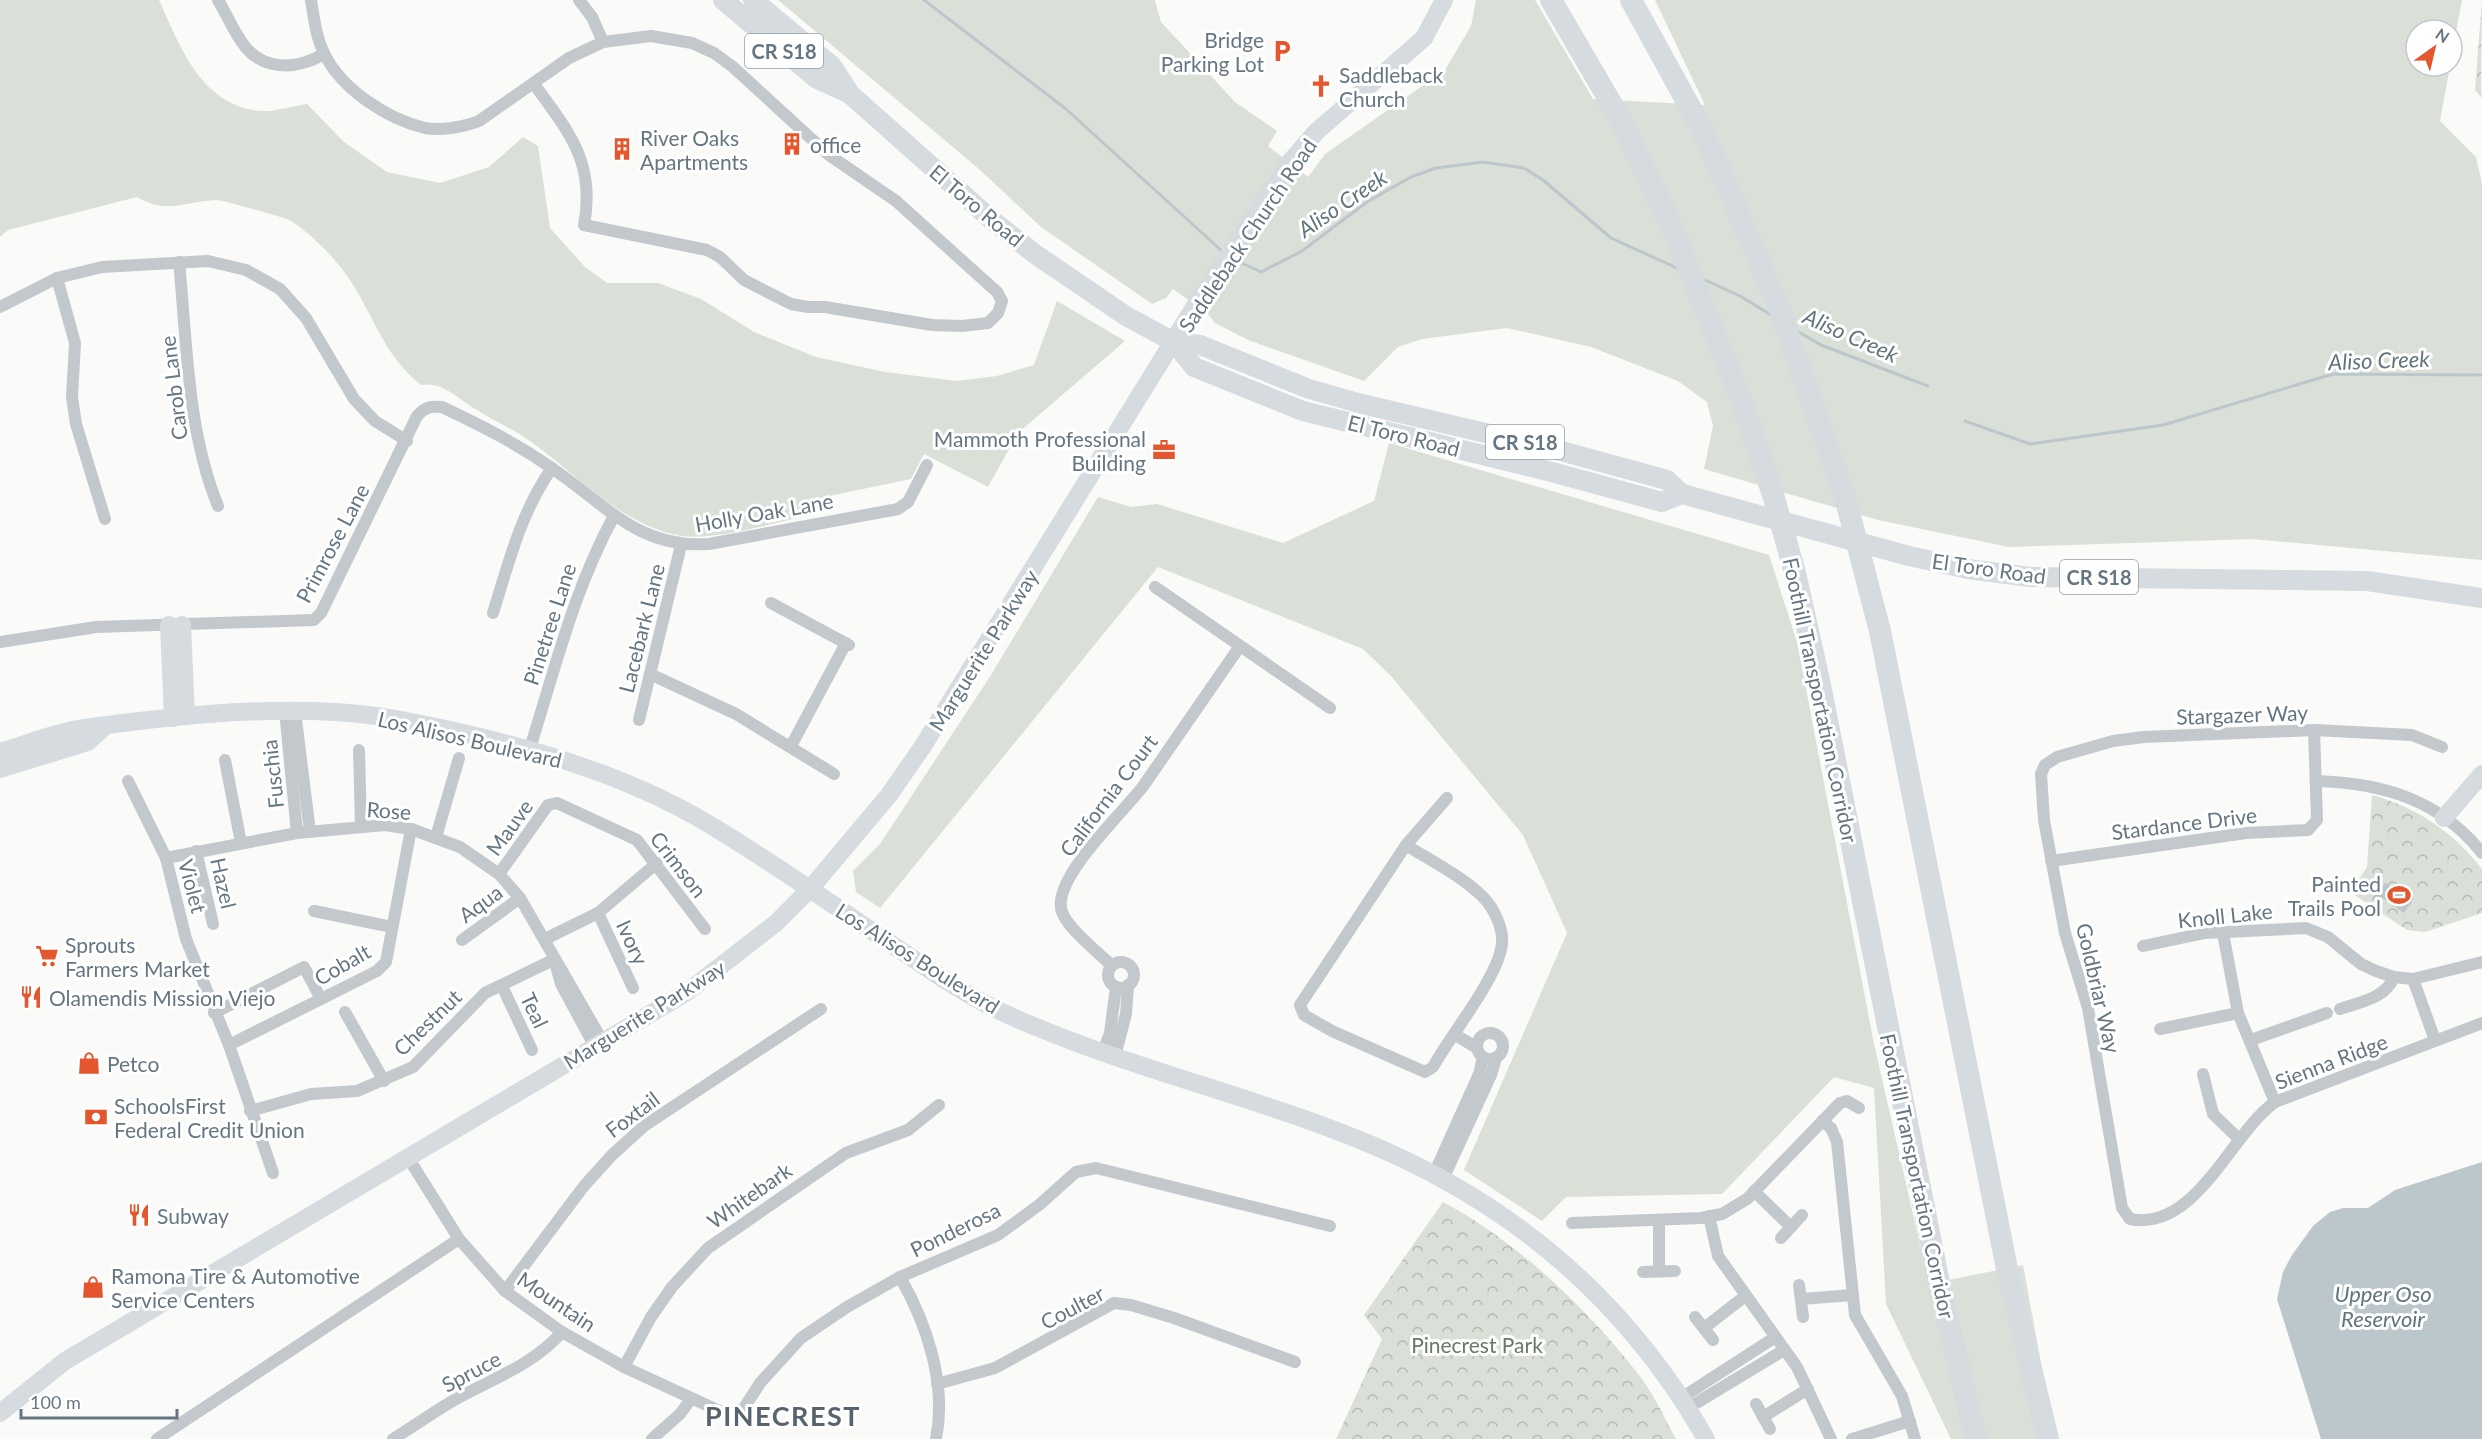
<svg xmlns="http://www.w3.org/2000/svg" width="2482" height="1439" viewBox="0 0 2482 1439" font-family="Lato,sans-serif">
	<defs>
		<pattern id="park-crowns" width="20" height="18" patternUnits="userSpaceOnUse" patternTransform="scale(1.5)"><rect width="20" height="18" fill="#dadfd7"/><path d="M2 6a3 3 0 1 1 6 0M12 15a3 3 0 1 1 6 0" fill="none" stroke="#b4b9b4"/></pattern>
	</defs>
	<rect width="100%" height="100%" fill="#fafaf8"/>
	<g fill="#dadfd7">
		<path d="M0,0h159c21,46 42,106 102,111 14,1 32,-5 46,-7l37,38 43,30 53,11 49,-16 34,-30 15,9 12,82 35,39 22,16h51l43,16 53,33 62,25 69,15 72,9 40,-5 37,-11 23,-64 68,40 -107,92 -30,54 -64,-33 -13,25 -82,17 -7,16c-38,8 -103,29 -140,24 -63,-10 -110,-68 -161,-101 -15,-9 -30,-16 -44,-25 -19,-11 -34,-29 -56,-25 -36,-29 -46,-65 -69,-102 -14,-22 -39,-48 -61,-62 -3,-3 -70,-21 -74,-21 -31,1 -50,15 -80,-3l-129,33 -8,7z"/>
		<path d="M778,0h377l6,22 74,80 42,29 -9,15 40,31 17,-23 120,-84 26,-44 5,-26h59l58,99 112,6 -50,-105h807l-10,54v-24h-36v36h34l-10,55 36,36 6,27v376l-230,-21 -243,8 -131,-27 -174,-51 9,-43 -6,-24 -29,-21 -87,-34 -84,-19 -85,11 -24,8 -34,34 -116,-41 -33,-17 -6,-8 -36,-26 -7,9 -14,6 -111,-77 -62,-58z"/>
		<path d="M1389,443l380,112 28,87 77,402 55,240 94,-19 32,174h-104l-65,-135 -12,-216 -40,-11 -112,117 -156,3 -24,24 -78,-51 103,-237 -44,-98 -132,-159 -28,-27 -205,-82 -278,341 -24,-16 -3,-21 27,-27 111,-169 107,-178 33,10 26,-3 126,39 91,-42z"/>
	</g>
	<g fill="url(#park-crowns)">
		<path d="M2482,0l-1,86 1,12 -7,-8z"/>
		<path d="M2372,795c46,13 81,37 110,74v44l-57,19 -18,-2 -57,-38 17,-25z"/>
		<path d="M1443,1202c73,38 149,111 199,177 13,18 23,40 34,60h-340l46,-100 -18,-24z"/>
	</g>
	<g fill="#bbc7cb">
		<path d="M2385,883l27,19 -8,11 -27,-19z"/>
		<path d="M2482,1162v277h-161l-44,-140 6,-27 9,-17 21,-29 17,-14 13,-4h25l27,-18z"/>
	</g>
	<g fill="none" stroke-linecap="round" stroke-linejoin="round">
		<g stroke="#bbc7cb" stroke-width="3">
			<path d="M924,0l142,109 157,143"/>
			<path d="M1233,259l28,13 41,-21 65,-49 44,-25 25,-9 47,-6 41,6 19,12 68,58 66,30"/>
			<path d="M1703,279l37,17 31,19"/>
			<path d="M1797,331l24,14 107,41"/>
			<path d="M1965,421l65,23 133,-19 170,-51 149,1"/>
		</g>
		<g stroke="#c3c8cc" stroke-width="12">
			<path d="M218,0c8,13 14,28 23,41 20,31 55,29 83,13"/>
			<path d="M311,0c3,18 5,37 13,53 17,36 63,66 101,75 15,3 39,-1 54,-7l90,-63 34,-16 48,-6 41,7 22,10 19,14 96,88 67,46 101,91 5,9 -4,12 -10,10 -26,3 -30,-1 -107,-18h-17l-17,-3 -47,-24 -24,-23 -13,-7 -123,-25c12,-63 -16,-94 -50,-141"/>
			<path d="M579,0l13,17 11,25"/>
			<path d="M179,262c8,81 8,168 39,244"/>
			<path d="M57,278l18,65 -3,54 4,27 29,95"/>
			<path d="M0,307l57,-29 45,-11 106,-6 38,9 34,19 26,29 48,81 21,22 32,20"/>
			<path d="M1155,587l175,121"/>
			<path d="M771,603l78,42"/>
			<path d="M493,613c16,-51 28,-101 59,-145"/>
			<path d="M0,642l96,-15 218,-7 7,-7 96,-197c8,-9 14,-10 25,-9 38,18 74,36 108,60 55,36 87,82 159,77l189,-35 10,-7 19,-37"/>
			<path d="M650,674l86,40 98,60"/>
			<path d="M285,711l12,122"/>
			<path d="M295,711l15,121"/>
			<path d="M639,720l42,-175"/>
			<path d="M791,746l55,-103"/>
			<path d="M2442,747l-30,-12 -98,-5 -170,7 -31,4 -56,16 -12,8 -4,9 3,46 21,113 23,75 34,200 8,11c66,13 100,-85 145,-117l207,-79"/>
			<path d="M530,748c25,-79 44,-159 84,-232"/>
			<path d="M359,750l2,77"/>
			<path d="M225,760l16,83"/>
			<path d="M128,781l38,77 20,81 43,106 44,128"/>
			<path d="M2316,781c66,2 123,18 166,72"/>
			<path d="M436,837l23,-79"/>
			<path d="M1406,845c25,16 56,31 77,52 10,10 20,30 19,45 -1,32 -53,95 -69,125l-8,5 -93,-41 -28,-16 -4,-10 106,-160 41,-47"/>
			<path d="M196,851l17,73"/>
			<path d="M166,858l131,-25 88,-8 26,4 49,18 39,27 21,24 83,144"/>
			<path d="M2051,861l195,-28 62,-3 9,-10 -3,-90"/>
			<path d="M499,874l49,-69 9,-2 80,37 68,89"/>
			<path d="M314,911l78,16"/>
			<path d="M598,913l35,75"/>
			<path d="M2223,933l15,80 37,89"/>
			<path d="M545,939l53,-26 59,-50"/>
			<path d="M462,940l58,-42"/>
			<path d="M2143,946l62,-13 101,-5 22,9 33,27 15,7 18,6 19,2 22,61"/>
			<circle cx="1121" cy="975" r="13"/>
			<path d="M1111,965c-12,-12 -48,-40 -50,-57 -5,-34 63,-96 83,-123 32,-46 64,-93 96,-139"/>
			<path d="M556,966l5,18 34,63"/>
			<path d="M2413,979l69,-17"/>
			<path d="M502,986l30,64"/>
			<path d="M2340,1009c20,-7 46,-11 54,-32"/>
			<path d="M345,1012l39,69"/>
			<path d="M214,1013l90,-46 17,32"/>
			<path d="M2160,1029l78,-16"/>
			<circle cx="1490" cy="1046" r="13"/>
			<path d="M1454,1034l23,14"/>
			<path d="M2251,1040l76,-27"/>
			<path d="M229,1045l148,-74 9,-9 25,-133"/>
			<path d="M1103,1052l7,-19 6,-46"/>
			<path d="M1115,1056l11,-42 2,-29"/>
			<path d="M2203,1074l10,40 26,25"/>
			<path d="M250,1111l61,-17 46,-3 56,-24 72,-74 70,-34"/>
			<path d="M1822,1121l9,7 6,14 18,173 47,81 13,43"/>
			<path d="M409,1159l50,80 46,52 57,41 62,35 102,47h7l11,-6 16,-25 41,-45 46,-31 53,-30 98,-42 41,-30 37,-33 20,-4 234,58"/>
			<path d="M1434,1174l45,-100 4,-17"/>
			<path d="M1443,1179l48,-104 5,-17"/>
			<path d="M1754,1191l37,36"/>
			<path d="M1709,1216l9,40 79,111 34,72"/>
			<path d="M1572,1223l129,-5 21,-4 25,-15 93,-96 7,-2 12,7"/>
			<path d="M1781,1238l21,-23"/>
			<path d="M1659,1271v-51"/>
			<path d="M1643,1272l32,-1"/>
			<path d="M900,1277c27,47 47,107 36,162"/>
			<path d="M1799,1285l4,32"/>
			<path d="M505,1291l79,-105 28,-31 32,-29 177,-117"/>
			<path d="M1801,1299l52,-4"/>
			<path d="M1695,1317l18,23"/>
			<path d="M1704,1328l40,-31"/>
			<path d="M624,1367l27,-50 21,-30 36,-39 138,-95 62,-23 31,-25"/>
			<path d="M937,1384l58,-16 119,-65 17,2 43,13 121,44"/>
			<path d="M1681,1398l93,-60"/>
			<path d="M1756,1404l14,25"/>
			<path d="M1688,1408l96,-58"/>
			<path d="M1763,1417l45,-28"/>
			<path d="M157,1439l302,-200"/>
			<path d="M393,1439c21,-13 42,-28 63,-40 38,-21 77,-34 106,-67"/>
			<path d="M652,1439l28,-25 11,-15"/>
			<path d="M1852,1439l58,-18"/>
		</g>
		<g stroke="#d6dbdf" stroke-width="18">
			<path d="M169,625l4,93"/>
			<path d="M182,625l4,91"/>
			<path d="M0,752c27,-8 56,-20 84,-24 82,-11 168,-21 251,-16 42,2 83,11 124,20 88,20 175,47 253,94 58,35 114,74 170,112 40,26 80,56 124,76 123,56 258,83 382,138 136,61 244,157 318,287"/>
			<path d="M0,769l88,-27 16,-15"/>
			<path d="M2444,818l38,-44"/>
			<path d="M0,1413l65,-52 622,-369 89,-69 34,-34 79,-94 34,-49 272,-440 95,-144 26,-30 108,-94 20,-38"/>
		</g>
		<g stroke="#d6dbdf" stroke-width="20">
			<path d="M723,0l94,79 33,15"/>
			<path d="M753,0l79,66 18,28 143,127 42,33 91,62 48,26 20,25 109,44 245,60 114,31 20,-8"/>
			<path d="M1174,342l26,3 109,44 53,15 192,45 113,31 15,14 227,62 59,13 62,8 337,4 115,17"/>
		</g>
		<g stroke="#d6dbdf" stroke-width="22">
			<path d="M1551,0l67,115 51,105 73,181 32,97 21,75 25,112 119,598 37,156"/>
			<path d="M1631,0l66,120 25,54 59,139 64,184 35,134 127,638 41,170"/>
		</g>
	</g>
	<defs>
		<g id="parking-bare" transform="scale(1.8)"><path d="M-3.5-5.5H1a3.5 3.5 0 0 1 0 7H-1V5.5H-3.5ZM-1-3.4V-.6H.8a1.4 1.4 0 0 0 0-2.8Z" fill="#e4572e" stroke="#fff" stroke-width="2.5" paint-order="stroke"/></g>
		<g id="church-bare" transform="scale(1.8)"><path d="M-1.2-6h2.4v3.5h3.3v2.4h-3.3V6h-2.4V-.1h-3.3v-2.4h3.3Z" fill="#e4572e" stroke="#fff" stroke-width="2.5" paint-order="stroke"/></g>
		<g id="building-bare" transform="scale(1.8)"><path d="M-4-6H4V6H1V3H-1V6H-4ZM-2.5-4.3h1.7v1.8h-1.7ZM.8-4.3h1.7v1.8H.8ZM-2.5-1h1.7V.8h-1.7ZM.8-1h1.7V.8H.8Z" fill="#e4572e" stroke="#fff" stroke-width="2.5" paint-order="stroke"/></g>
		<g id="office-bare" transform="scale(1.8)"><path d="M-6-3h4V-5.5h4V-3h4V5H-6ZM-1-4.5V-3h2v-1.5ZM-6 0V1H6V0Z" fill="#e4572e" stroke="#fff" stroke-width="2.5" paint-order="stroke"/></g>
		<g id="stadium-bare" transform="scale(1.8)"><path d="M0-5a6.5 5 0 1 0 0 10a6.5 5 0 1 0 0-10ZM-3.5-1.8h7v3.6h-7Z" fill="#e4572e" stroke="#fff" stroke-width="2.5" paint-order="stroke"/></g>
		<g id="supermarket-bare" transform="scale(1.8)"><path d="M-6-5.5h2.5l.6 2H6L4.5 2H-2.5L-4.4-4H-6ZM-1.5 3.2a1.3 1.3 0 1 0 .1 0ZM3 3.2a1.3 1.3 0 1 0 .1 0Z" fill="#e4572e" stroke="#fff" stroke-width="2.5" paint-order="stroke"/></g>
		<g id="restaurant-bare" transform="scale(1.8)"><path d="M-5-6h1v4h1v-4h1v4h1v-4h1v5L-1.5 .5V6h-2V.5L-5-1ZM5-6V6H3V1.5H1.5Q1.5-4 5-6Z" fill="#e4572e" stroke="#fff" stroke-width="2.5" paint-order="stroke"/></g>
		<g id="shop-bare" transform="scale(1.8)"><path d="M-5-2.5h2.3a2.7 3.5 0 0 1 5.4 0H5L5.5 6h-11ZM-1.5-2.5h3a1.5 2.3 0 0 0-3 0Z" fill="#e4572e" stroke="#fff" stroke-width="2.5" paint-order="stroke"/></g>
		<g id="bank-bare" transform="scale(1.8)"><path d="M-6-4H6V4H-6ZM0-2.3a2.3 2.3 0 1 0 0 4.6a2.3 2.3 0 1 0 0-4.6Z" fill="#e4572e" stroke="#fff" stroke-width="2.5" paint-order="stroke"/></g>
	</defs>
	<g fill-rule="evenodd">
		<use href="#parking-bare" x="1282" y="51"/>
		<use href="#church-bare" x="1321" y="86"/>
		<use href="#building-bare" x="792" y="144"/>
		<use href="#building-bare" x="622" y="149"/>
		<use href="#office-bare" x="1164" y="450"/>
		<use href="#stadium-bare" x="2399" y="895"/>
		<use href="#supermarket-bare" x="47" y="956"/>
		<use href="#restaurant-bare" x="31" y="997"/>
		<use href="#shop-bare" x="89" y="1063"/>
		<use href="#bank-bare" x="96" y="1117"/>
		<use href="#restaurant-bare" x="139" y="1215"/>
		<use href="#shop-bare" x="93" y="1287"/>
	</g>
	<g text-anchor="middle" dominant-baseline="central" stroke-width="6" stroke-linejoin="round" paint-order="stroke">
		<g fill="#fff" stroke="#939fa8" stroke-width="1.5">
			<rect x="745" y="34" width="78" height="34" rx="4.5"/>
			<rect x="1486" y="425" width="78" height="34" rx="4.5"/>
			<rect x="2060" y="560" width="78" height="34" rx="4.5"/>
		</g>
		<g font-size="20" font-weight="bold" fill="#657683">
			<text x="784" y="51">CR S18</text>
			<text x="1525" y="442">CR S18</text>
			<text x="2099" y="577">CR S18</text>
		</g>
		<g font-size="21" fill="#657683" stroke="#fff" text-anchor="start">
			<text x="1264" y="39" text-anchor="end">Bridge<tspan x="1264" dy="24">Parking Lot</tspan></text>
			<text x="1339" y="74">Saddleback<tspan x="1339" dy="24">Church</tspan></text>
			<text x="640" y="137">River Oaks<tspan x="640" dy="24">Apartments</tspan></text>
			<text x="810" y="144">office</text>
			<text x="1146" y="438" text-anchor="end">Mammoth Professional<tspan x="1146" dy="24">Building</tspan></text>
			<text x="2381" y="883" text-anchor="end">Painted<tspan x="2381" dy="24">Trails Pool</tspan></text>
			<text x="65" y="944">Sprouts<tspan x="65" dy="24">Farmers Market</tspan></text>
			<text x="49" y="997">Olamendis Mission Viejo</text>
			<text x="107" y="1063">Petco</text>
			<text x="114" y="1105">SchoolsFirst<tspan x="114" dy="24">Federal Credit Union</tspan></text>
			<text x="157" y="1215">Subway</text>
			<text x="111" y="1275">Ramona Tire &amp; Automotive<tspan x="111" dy="24">Service Centers</tspan></text>
		</g>
		<g font-size="21" fill="#657683" stroke="#fff">
			<text transform="translate(977 205) rotate(40)">El Toro Road</text>
			<text transform="translate(1247 235) rotate(-56)">Saddleback Church Road</text>
			<text transform="translate(173 388) rotate(-97)">Carob Lane</text>
			<text transform="translate(1404 435) rotate(14)">El Toro Road</text>
			<text transform="translate(764 512) rotate(-10)">Holly Oak Lane</text>
			<text transform="translate(332 543) rotate(-62)">Primrose Lane</text>
			<text transform="translate(1989 568) rotate(8)">El Toro Road</text>
			<text transform="translate(549 624) rotate(-72)">Pinetree Lane</text>
			<text transform="translate(641 628) rotate(-76)">Lacebark Lane</text>
			<text transform="translate(983 650) rotate(-58)">Marguerite Parkway</text>
			<text transform="translate(1821 700) rotate(78)">Foothill Transportation Corridor</text>
			<text transform="translate(2242 714) rotate(-2)">Stargazer Way</text>
			<text transform="translate(470 739) rotate(13)">Los Alisos Boulevard</text>
			<text transform="translate(272 774) rotate(-96)">Fuschia</text>
			<text transform="translate(1108 795) rotate(-53)">California Court</text>
			<text transform="translate(389 810) rotate(4)">Rose</text>
			<text transform="translate(2184 823) rotate(-7)">Stardance Drive</text>
			<text transform="translate(509 827) rotate(-54)">Mauve</text>
			<text transform="translate(679 864) rotate(52)">Crimson</text>
			<text transform="translate(224 883) rotate(77)">Hazel</text>
			<text transform="translate(193 886) rotate(75)">Violet</text>
			<text transform="translate(480 903) rotate(-36)">Aqua</text>
			<text transform="translate(2225 915) rotate(-6)">Knoll Lake</text>
			<text transform="translate(633 942) rotate(65)">Ivory</text>
			<text transform="translate(918 958) rotate(32)">Los Alisos Boulevard</text>
			<text transform="translate(342 964) rotate(-30)">Cobalt</text>
			<text transform="translate(2099 988) rotate(77)">Goldbriar Way</text>
			<text transform="translate(535 1010) rotate(65)">Teal</text>
			<text transform="translate(644 1014) rotate(-32)">Marguerite Parkway</text>
			<text transform="translate(427 1022) rotate(-44)">Chestnut</text>
			<text transform="translate(2331 1061) rotate(-21)">Sienna Ridge</text>
			<text transform="translate(632 1114) rotate(-37)">Foxtail</text>
			<text transform="translate(1918 1176) rotate(78)">Foothill Transportation Corridor</text>
			<text transform="translate(749 1195) rotate(-35)">Whitebark</text>
			<text transform="translate(955 1229) rotate(-26)">Ponderosa</text>
			<text transform="translate(557 1301) rotate(34)">Mountain</text>
			<text transform="translate(1072 1307) rotate(-28)">Coulter</text>
			<text transform="translate(471 1371) rotate(-28)">Spruce</text>
		</g>
		<g font-size="21" fill="#687a64" stroke="#fff">
			<text x="1477" y="1344">Pinecrest Park</text>
		</g>
		<g font-size="22" font-style="italic" fill="#60757c" stroke="#fff">
			<text transform="translate(1342 203) rotate(-34)">Aliso Creek</text>
			<text transform="translate(1851 335) rotate(24)">Aliso Creek</text>
			<text transform="translate(2379 360) rotate(-2)">Aliso Creek</text>
			<text x="2383" y="1293">Upper Oso<tspan x="2383" dy="25">Reservoir</tspan></text>
		</g>
		<g font-size="27" font-weight="bold" letter-spacing="1.5" fill="#57646e" stroke="#fff">
			<text x="783" y="1415">PINECREST</text>
		</g>
	</g>
	<g transform="translate(2434 48) rotate(34)"><circle r="28" fill="#ffffff" stroke="#c1c8cd" stroke-width="1.5"/>
	<path d="M0-4.5L10 22L0 15L-10 22Z" fill="#e4572e"/>
	<text y="-9" font-size="16" font-weight="bold" text-anchor="middle" fill="#657683">N</text>
	</g>
	<path d="M21 1409v9h156v-9" fill="none" stroke="#657683" stroke-width="3"/>
	<text x="30" y="1409" font-size="18" fill="#657683" stroke="#ffffff" stroke-width="4.5" paint-order="stroke">100 m</text>
</svg>
